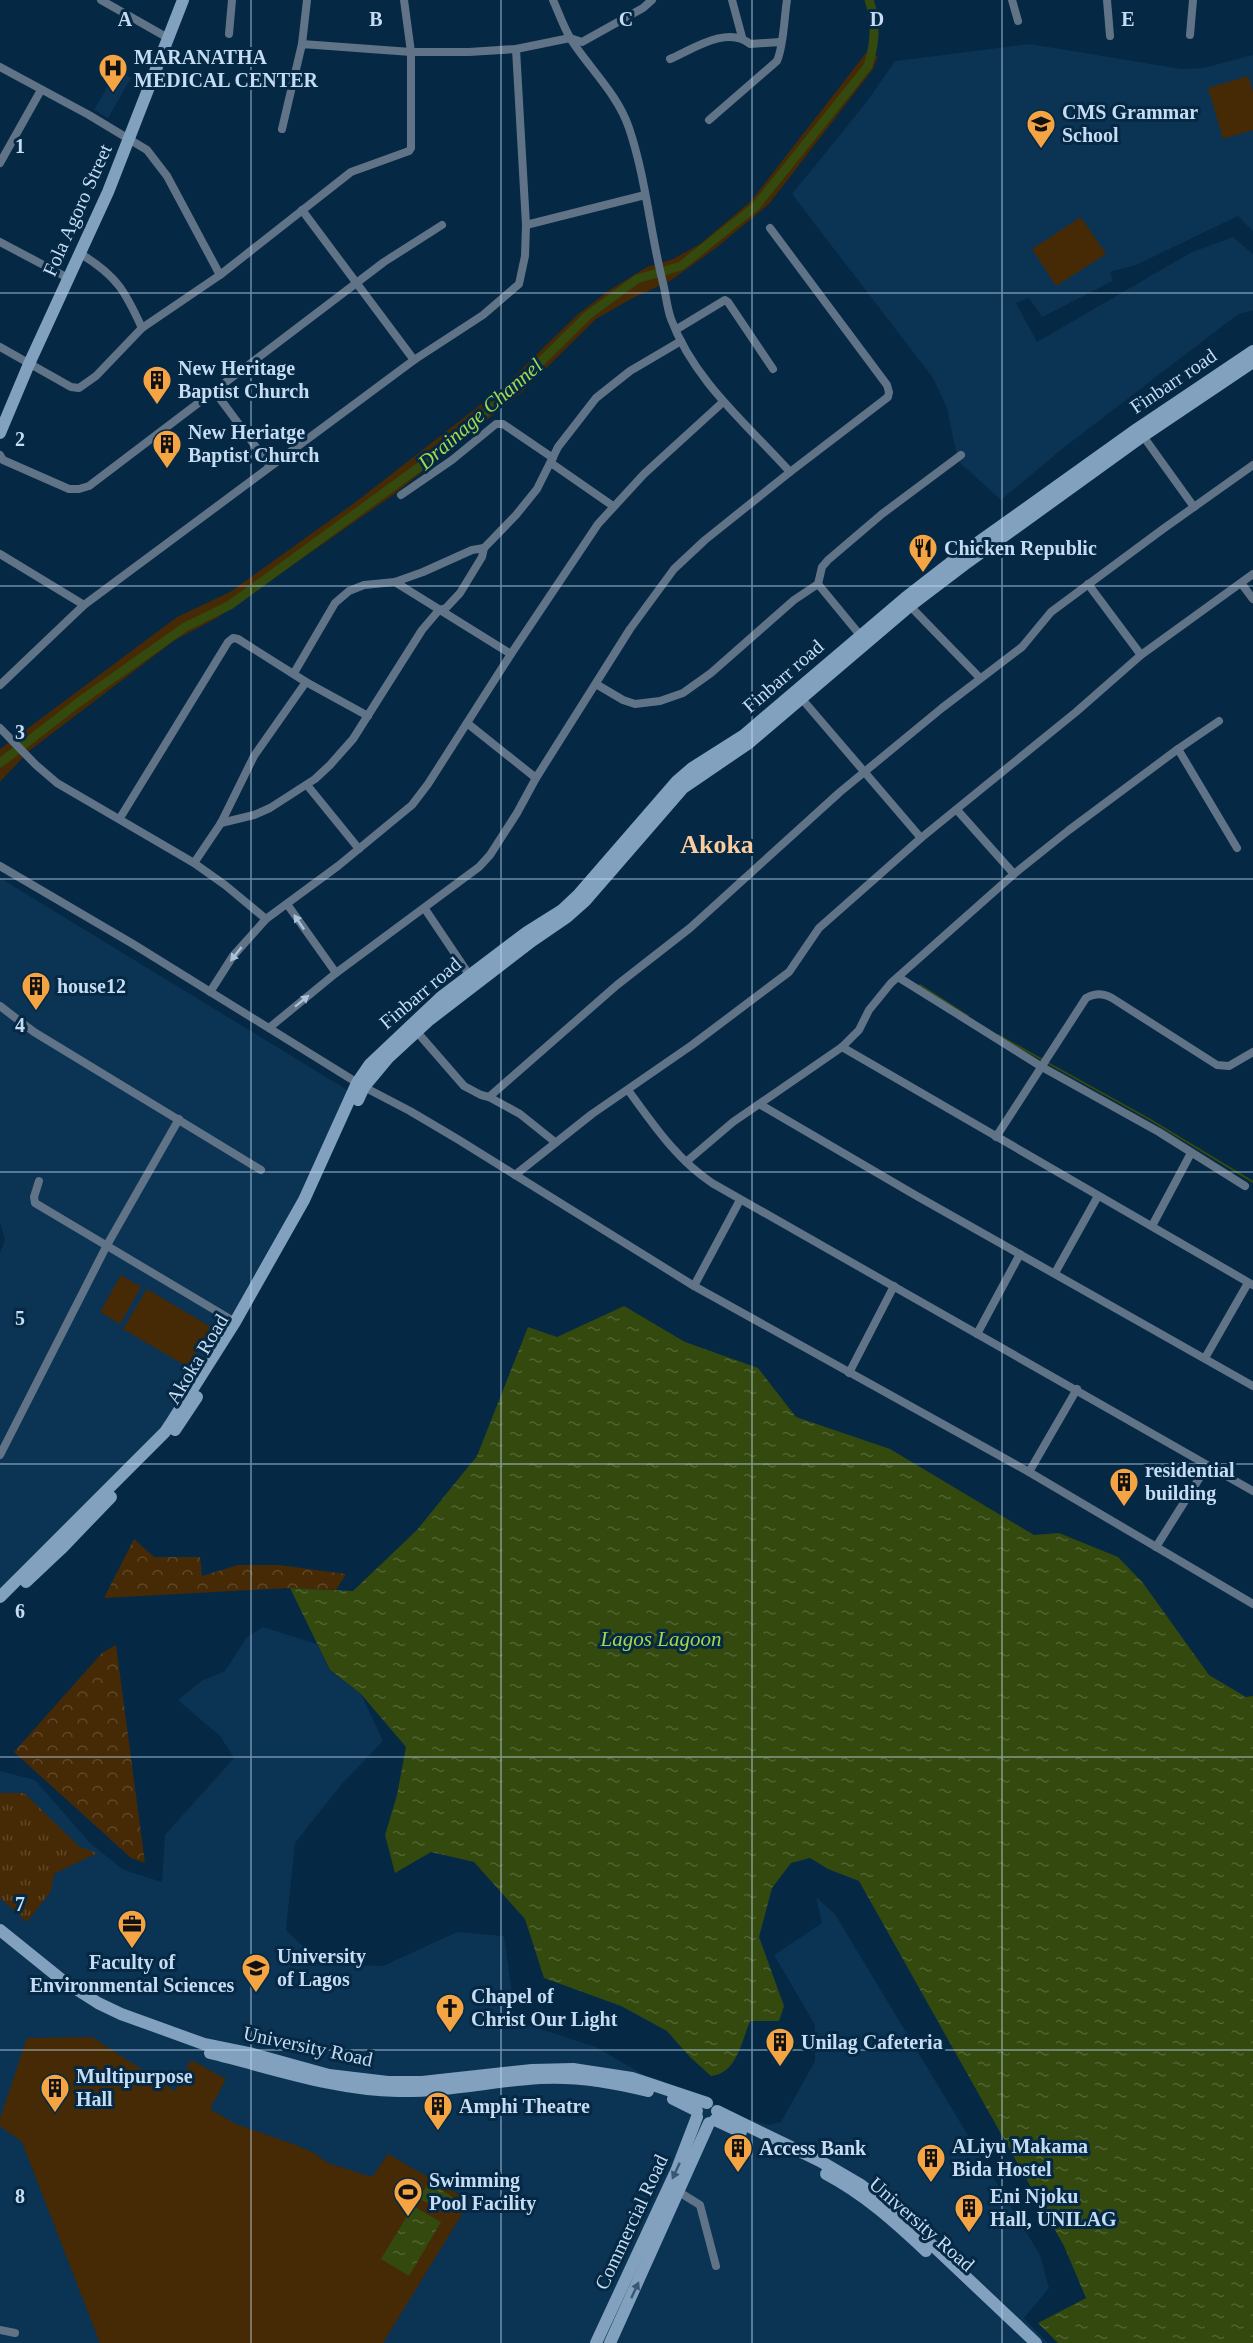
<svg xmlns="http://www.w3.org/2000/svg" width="1253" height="2343" viewBox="0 0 1253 2343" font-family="Georgia,serif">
	<defs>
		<pattern id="forest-crowns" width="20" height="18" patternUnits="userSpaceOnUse" patternTransform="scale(1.5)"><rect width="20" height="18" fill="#462905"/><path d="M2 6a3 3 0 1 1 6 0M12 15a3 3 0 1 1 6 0" fill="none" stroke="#5f472a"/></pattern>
		<pattern id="park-tufts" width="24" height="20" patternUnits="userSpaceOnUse" patternTransform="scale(1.5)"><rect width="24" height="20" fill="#462905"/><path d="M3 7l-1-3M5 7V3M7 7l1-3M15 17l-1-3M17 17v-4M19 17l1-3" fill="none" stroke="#5f472a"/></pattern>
		<pattern id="water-ripples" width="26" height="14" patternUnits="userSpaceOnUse" patternTransform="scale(1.5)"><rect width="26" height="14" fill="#34490e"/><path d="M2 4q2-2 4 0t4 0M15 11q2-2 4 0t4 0" fill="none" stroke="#506332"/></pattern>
	</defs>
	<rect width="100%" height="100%" fill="#052844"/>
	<g fill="#0b3354">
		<path d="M1030,44l151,25 22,-1 50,-13v176l-15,-15 -102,49 -26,7 3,9 -71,36 -13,-19 -13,5 21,39 155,-90 41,-15 20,17v56l-16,5 -175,134 -61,51 -43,-39 -11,-53 -14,-30 -141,-184 73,-90 30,-43z"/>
		<path d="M117,70l14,8 -23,40 -14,-8z"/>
		<path d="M0,878l349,213 -52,112 -132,225 -165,164v-339l5,-13 -5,-18z"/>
		<path d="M263,1627l54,17 13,27 31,23 22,47 -42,44 -46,58 -9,87 36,34 61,2 74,-34 47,4 12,85 80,26 46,27 16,5 92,41 19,5 12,-3 34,-61v-36l-41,-70 48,-32 -6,-26 19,17 205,341 9,33 -25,30 24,25h-1048v-572l35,9 56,64 33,26 38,12 3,-47 69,-77 -14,-22 -42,-36 25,-20 22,-9 22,-34z"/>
	</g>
	<g fill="#462905">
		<path d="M866,53l12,3 -5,13 -104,135 -53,44 -46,33 -39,18 -35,20 -74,73 -129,103 -176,123 -42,22 -146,111 -29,31v-33l177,-132 53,-25 127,-91 146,-114 74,-72 34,-26 36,-22 26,-8 27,-15 51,-43z"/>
		<path d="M1248,76l5,16v38l-30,9 -15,-51z"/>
		<path d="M1081,217l25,37 -50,32 -24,-37z"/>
		<path d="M121,1275l20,12 -21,37 -20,-12z"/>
		<path d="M147,1289l64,38 -23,40 -65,-38z"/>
		<path d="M92,2037l83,54 16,-31 35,19 -16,30 26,15 60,21 18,8 14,10 44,14 16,-23 82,47 -87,142h-283l-78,-201 -22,-16v-7l27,-81z"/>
	</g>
	<g fill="url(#forest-crowns)">
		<path d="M134,1539l20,18h46l2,19 36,-11h41l67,9 -10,16 -46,-2 -186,10z"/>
		<path d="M116,1645l29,218 -14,-5 -117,-106 88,-99z"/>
	</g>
	<path fill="url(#park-tufts)" d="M0,1793h24l56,54 17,6 -43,21 -3,17 -24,31 -27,-24z"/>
	<g fill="url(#water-ripples)">
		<path d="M624,1306l61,36 73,26 38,49 94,32 144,86 25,-2 59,24 25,26 66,92 37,22 7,-1v647h-195l-20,-20 48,-25 -22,-52 -205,-365 -31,-12 -18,-11 -19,5 -19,25 -13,49 25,69 -5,15h-29c-9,22 -13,52 -39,55l-21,-19 -23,-26 -46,-25 -77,-28 -19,-59 -51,-57 -43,-10 -36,21 -10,-38 12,-40 9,-48 -45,-53 -31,-24 -40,-82 63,3 64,-61 60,-74 51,-129 29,10z"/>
		<path d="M429,2182l25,16 -9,15 -26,-15z"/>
		<path d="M413,2206l28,16 -32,54 -28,-17z"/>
	</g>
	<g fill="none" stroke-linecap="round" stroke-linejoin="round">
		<g stroke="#34490e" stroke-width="2">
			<path d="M920,985l48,31"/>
			<path d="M998,1035l45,25"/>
			<path d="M1048,1063l101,56 104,63"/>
		</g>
		<path stroke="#34490e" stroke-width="9" d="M0,763l79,-61 106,-75 45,-22 199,-145 79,-66 79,-78 50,-37 44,-13 75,-60 112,-140c7,-22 9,-44 1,-66"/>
		<g stroke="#617487" stroke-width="8">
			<path d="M101,0l67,38"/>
			<path d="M553,0c6,13 11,29 19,41 19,29 46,54 57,87 17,50 21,104 34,155 3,12 4,25 8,36 23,62 76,105 119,153"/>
			<path d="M732,0l10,37"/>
			<path d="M1012,0l6,21"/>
			<path d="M1107,0l3,36"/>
			<path d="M229,34l3,-34"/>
			<path d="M1190,35l3,-35"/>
			<path d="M302,44l5,-44"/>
			<path d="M670,59c23,-10 58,-34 80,-15l30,-2"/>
			<path d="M0,67l89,48 58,35 20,26 53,99"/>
			<path d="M709,120l68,-59c7,-16 7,-43 10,-61"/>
			<path d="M282,129l20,-85 109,8h58l47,-3 54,-11 12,4 61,-34 9,-8"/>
			<path d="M0,163l41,-73"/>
			<path d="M302,210l112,150"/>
			<path d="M526,225l119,-30"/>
			<path d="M0,242l68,36"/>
			<path d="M81,254c36,22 44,37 61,74"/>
			<path d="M677,329l48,-29 3,2 45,67"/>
			<path d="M0,347l71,40 8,1 17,-12 46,-48 78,-53 131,-103 58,-21 2,-3v-96l-7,-52"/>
			<path d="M215,392l55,74"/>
			<path d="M1143,436l51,71"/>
			<path d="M0,455l3,5 66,29h10l10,-3 295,-224 58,-37"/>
			<path d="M551,463l62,43"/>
			<path d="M401,495l51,-35 44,-36h7l50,34"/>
			<path d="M0,554l84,51"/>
			<path d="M395,582l116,72"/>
			<path d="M1241,583l12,16"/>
			<path d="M818,584l42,51"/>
			<path d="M1088,584l53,71"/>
			<path d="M910,606l70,72"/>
			<path d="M294,673l41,-70 14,-12 15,-6 31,-3 28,-10 49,-22 12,-2 32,-33 21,-26 21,-42 38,-49 34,-27 51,-30"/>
			<path d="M596,684l27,16 12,4 25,-3 23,-8 28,-20 83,-73 24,-16 4,-17 6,-7 54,-46 79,-59"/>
			<path d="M0,685l84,-80 330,-245 69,-45 36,-31 6,-28 1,-31 -10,-176"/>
			<path d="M802,699l119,139"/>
			<path d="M467,723l69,55"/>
			<path d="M0,728l36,37 21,18 137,80 31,22 41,34"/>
			<path d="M1178,749l41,-28"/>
			<path d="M307,785l52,64"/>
			<path d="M957,810l57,64"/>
			<path d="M120,818l108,-176 5,-4 5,1 68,43 62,34"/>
			<path d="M221,823l33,-8 16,-7 45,-29 15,-14 23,-26 69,-109 17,-20 7,-2 14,-15 22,-36 2,-9"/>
			<path d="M194,863l27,-40 33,-67 52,-74"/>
			<path d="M0,866l133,78 231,143 46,24 49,29 235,146 335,186 224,132"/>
			<path d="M287,904l49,69"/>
			<path d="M425,909l45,67"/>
			<path d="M898,977l144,90 117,65 86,54"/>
			<path d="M210,992l23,-36 33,-37 72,-53 74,-61 16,-21 83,-130 87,-130 46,-50 79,-72"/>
			<path d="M0,1006l34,26 227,138"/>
			<path d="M269,1028l67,-55 143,-106 11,-12 27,-42 19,-35 94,-149 44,-60 31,-29 85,-68 98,-75 1,-5 -2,-7 -117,-157"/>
			<path d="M417,1032l47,54 17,9 8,2 31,17 35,28"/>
			<path d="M842,1047l411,238"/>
			<path d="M628,1090c25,34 48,69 84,93l541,308"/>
			<path d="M489,1097l128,-112 73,-57 150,-136 102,-84 80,-61 29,-35 112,-83 90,-64"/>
			<path d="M761,1105l154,90 338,191"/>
			<path d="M996,1137l90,-139c10,-5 16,-5 26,0l105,67 12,1 24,-14"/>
			<path d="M686,1162l47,-40 109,-75 17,-17 10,-20 22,-27 123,-109 55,-44 109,-81 59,99"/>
			<path d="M515,1175l77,-61 100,-69 97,-73 30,-44 102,-90 155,-126 65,-57 112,-81"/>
			<path d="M39,1181l-5,16 1,6 200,119"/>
			<path d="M1152,1226l39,-73"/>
			<path d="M1055,1273l43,-77"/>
			<path d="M694,1286l46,-86"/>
			<path d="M977,1334l43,-80"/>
			<path d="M1205,1358l43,-75"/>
			<path d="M849,1373l45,-87"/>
			<path d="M0,1455l107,-210 72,-126"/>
			<path d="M1029,1472l48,-83"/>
			<path d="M1156,1547l51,-81"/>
			<path d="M679,2192l21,13 16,61"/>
			<path d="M0,2330l15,3"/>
		</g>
		<g stroke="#82a1be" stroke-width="12">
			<path d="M0,433l29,-69 79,-172 75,-192"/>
			<path d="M358,1100l6,-13 25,-30 39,-36 104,-80 35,-24 18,-16 98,-113 66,-45 161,-137 54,-41 179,-129 110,-74"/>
			<path d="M175,1430l22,-33"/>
			<path d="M26,1582l35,-33 50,-52"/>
			<path d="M0,1597l165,-165 8,-12 62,-98 69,-122 53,-117 13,-19 71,-67 86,-65 35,-22 17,-16 98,-113 15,-13 52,-33 161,-137 54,-42 178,-127 116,-78"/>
			<path d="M0,1930l62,50 36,23 23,11 83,30 49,10 76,21 59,7h34l110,-12 41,-1 59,9 75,25"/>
			<path d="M210,2053c62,15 124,37 188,38 48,1 94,-10 142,-13 37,-2 73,4 108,13"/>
			<path d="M673,2099l24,12"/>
			<path d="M717,2111l103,50 41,24 49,39 126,119"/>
			<path d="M715,2120l26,12"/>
			<path d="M826,2174c38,20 69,48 100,77"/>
			<path d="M596,2343l81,-174 20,-52"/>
			<path d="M610,2343l99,-220"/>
		</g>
	</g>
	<defs><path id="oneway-solid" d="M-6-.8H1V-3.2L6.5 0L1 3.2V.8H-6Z" transform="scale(1.5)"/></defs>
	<g fill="#acc2d8">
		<use href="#oneway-solid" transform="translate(299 922) rotate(-124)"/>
		<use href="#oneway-solid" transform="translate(236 954) rotate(128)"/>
		<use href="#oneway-solid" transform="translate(302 1001) rotate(-39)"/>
	</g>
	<g fill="#375875">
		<use href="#oneway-solid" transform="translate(676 2171) rotate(115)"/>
		<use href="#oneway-solid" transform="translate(635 2290) rotate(-65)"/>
	</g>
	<path fill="none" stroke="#c5dcf3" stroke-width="1.5" stroke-opacity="0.55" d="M251,0v2343M501,0v2343M752,0v2343M1002,0v2343M0,293h1253M0,586h1253M0,879h1253M0,1172h1253M0,1464h1253M0,1757h1253M0,2050h1253"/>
	<defs>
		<g id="hospital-pin" transform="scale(1.5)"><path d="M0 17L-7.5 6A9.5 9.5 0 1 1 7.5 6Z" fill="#f4a443" stroke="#052844"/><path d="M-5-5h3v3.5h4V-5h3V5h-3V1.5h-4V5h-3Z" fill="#111"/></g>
		<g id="school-pin" transform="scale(1.5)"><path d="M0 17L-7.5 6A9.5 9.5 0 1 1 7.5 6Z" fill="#f4a443" stroke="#052844"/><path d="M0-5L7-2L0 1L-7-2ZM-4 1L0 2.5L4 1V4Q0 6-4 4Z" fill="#111"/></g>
		<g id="building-pin" transform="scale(1.5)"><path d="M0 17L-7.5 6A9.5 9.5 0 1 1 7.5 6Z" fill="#f4a443" stroke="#052844"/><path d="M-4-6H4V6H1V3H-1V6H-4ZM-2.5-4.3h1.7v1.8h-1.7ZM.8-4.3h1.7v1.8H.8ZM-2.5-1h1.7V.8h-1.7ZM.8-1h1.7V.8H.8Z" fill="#111"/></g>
		<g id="restaurant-pin" transform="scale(1.5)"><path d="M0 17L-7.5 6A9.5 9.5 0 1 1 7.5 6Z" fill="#f4a443" stroke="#052844"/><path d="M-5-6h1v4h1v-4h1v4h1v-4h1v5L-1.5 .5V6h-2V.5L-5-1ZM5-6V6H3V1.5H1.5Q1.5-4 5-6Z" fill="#111"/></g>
		<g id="office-pin" transform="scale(1.5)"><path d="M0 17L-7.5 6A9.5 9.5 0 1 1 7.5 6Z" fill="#f4a443" stroke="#052844"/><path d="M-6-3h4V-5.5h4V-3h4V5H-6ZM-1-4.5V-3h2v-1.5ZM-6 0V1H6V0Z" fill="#111"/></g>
		<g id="university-pin" transform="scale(1.5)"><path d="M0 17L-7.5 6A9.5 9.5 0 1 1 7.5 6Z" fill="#f4a443" stroke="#052844"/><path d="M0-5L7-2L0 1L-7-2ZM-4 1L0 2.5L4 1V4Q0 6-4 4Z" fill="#111"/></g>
		<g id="church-pin" transform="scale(1.5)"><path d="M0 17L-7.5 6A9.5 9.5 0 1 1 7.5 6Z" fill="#f4a443" stroke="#052844"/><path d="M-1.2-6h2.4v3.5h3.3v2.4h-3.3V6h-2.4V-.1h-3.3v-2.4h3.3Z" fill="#111"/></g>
		<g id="stadium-pin" transform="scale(1.5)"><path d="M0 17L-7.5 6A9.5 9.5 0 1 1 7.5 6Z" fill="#f4a443" stroke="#052844"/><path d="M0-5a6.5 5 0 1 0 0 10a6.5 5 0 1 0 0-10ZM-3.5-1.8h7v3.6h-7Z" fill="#111"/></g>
	</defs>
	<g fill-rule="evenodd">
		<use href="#hospital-pin" x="113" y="68"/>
		<use href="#school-pin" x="1041" y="124"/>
		<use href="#building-pin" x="157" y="380"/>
		<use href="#building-pin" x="167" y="444"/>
		<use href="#restaurant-pin" x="923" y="548"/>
		<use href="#building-pin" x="36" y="986"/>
		<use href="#building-pin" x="1124" y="1482"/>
		<use href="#office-pin" x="132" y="1924"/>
		<use href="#university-pin" x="256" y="1968"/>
		<use href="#church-pin" x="450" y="2008"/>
		<use href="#building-pin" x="780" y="2042"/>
		<use href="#building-pin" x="55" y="2088"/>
		<use href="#building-pin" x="438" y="2106"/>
		<use href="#building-pin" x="738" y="2148"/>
		<use href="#building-pin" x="931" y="2158"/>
		<use href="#stadium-pin" x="408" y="2192"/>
		<use href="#building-pin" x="969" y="2208"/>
	</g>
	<g text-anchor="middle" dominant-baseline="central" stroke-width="6" stroke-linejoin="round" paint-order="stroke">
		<g font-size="20" font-weight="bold" fill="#c5dcf3" stroke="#052844" text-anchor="start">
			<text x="134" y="57">MARANATHA<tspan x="134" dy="23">MEDICAL CENTER</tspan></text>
			<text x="1062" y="112">CMS Grammar<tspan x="1062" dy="23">School</tspan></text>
			<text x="178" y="368">New Heritage<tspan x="178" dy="23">Baptist Church</tspan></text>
			<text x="188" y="432">New Heriatge<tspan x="188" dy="23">Baptist Church</tspan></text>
			<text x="944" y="548">Chicken Republic</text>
			<text x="57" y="986">house12</text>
			<text x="1145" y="1470">residential<tspan x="1145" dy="23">building</tspan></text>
			<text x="277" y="1956">University<tspan x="277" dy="23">of Lagos</tspan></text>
			<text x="132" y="1962" text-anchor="middle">Faculty of<tspan x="132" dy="23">Environmental Sciences</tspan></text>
			<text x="471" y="1996">Chapel of<tspan x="471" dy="23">Christ Our Light</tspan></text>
			<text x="801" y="2042">Unilag Cafeteria</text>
			<text x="76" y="2076">Multipurpose<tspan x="76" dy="23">Hall</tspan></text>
			<text x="459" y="2106">Amphi Theatre</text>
			<text x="952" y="2146">ALiyu Makama<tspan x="952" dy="23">Bida Hostel</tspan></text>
			<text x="759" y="2148">Access Bank</text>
			<text x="429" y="2180">Swimming<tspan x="429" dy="23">Pool Facility</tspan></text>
			<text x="990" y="2196">Eni Njoku<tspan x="990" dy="23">Hall, UNILAG</tspan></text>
		</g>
		<g font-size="20" fill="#c5dcf3" stroke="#052844">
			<text transform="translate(77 210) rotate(-66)">Fola Agoro Street</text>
			<text transform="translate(1173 381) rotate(-34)">Finbarr road</text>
			<text transform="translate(783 676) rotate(-41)">Finbarr road</text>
			<text transform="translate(420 993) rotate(-40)">Finbarr road</text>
			<text transform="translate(197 1359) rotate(-59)">Akoka Road</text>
			<text transform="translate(308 2046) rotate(12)">University Road</text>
			<text transform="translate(631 2222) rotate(-65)">Commercial Road</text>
			<text transform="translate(922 2224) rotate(41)">University Road</text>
		</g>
		<g font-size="21" font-style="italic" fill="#a3d74d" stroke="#052844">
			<text transform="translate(480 414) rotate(-41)">Drainage Channel</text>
			<text x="661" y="1639">Lagos Lagoon</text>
		</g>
		<g font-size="26" font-weight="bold" fill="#fbcd9e" stroke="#052844">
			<text x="717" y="844">Akoka</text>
		</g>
	</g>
	<g font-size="20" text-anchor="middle" font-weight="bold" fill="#c5dcf3" stroke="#052844" stroke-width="6" stroke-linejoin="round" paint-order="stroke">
		<text x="125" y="26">A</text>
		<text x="376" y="26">B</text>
		<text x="626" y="26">C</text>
		<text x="877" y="26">D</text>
		<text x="1128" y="26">E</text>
		<text x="20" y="153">1</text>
		<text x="20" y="446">2</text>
		<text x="20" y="739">3</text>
		<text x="20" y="1032">4</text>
		<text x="20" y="1325">5</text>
		<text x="20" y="1618">6</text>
		<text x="20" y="1911">7</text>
		<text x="20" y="2203">8</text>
	</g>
</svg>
